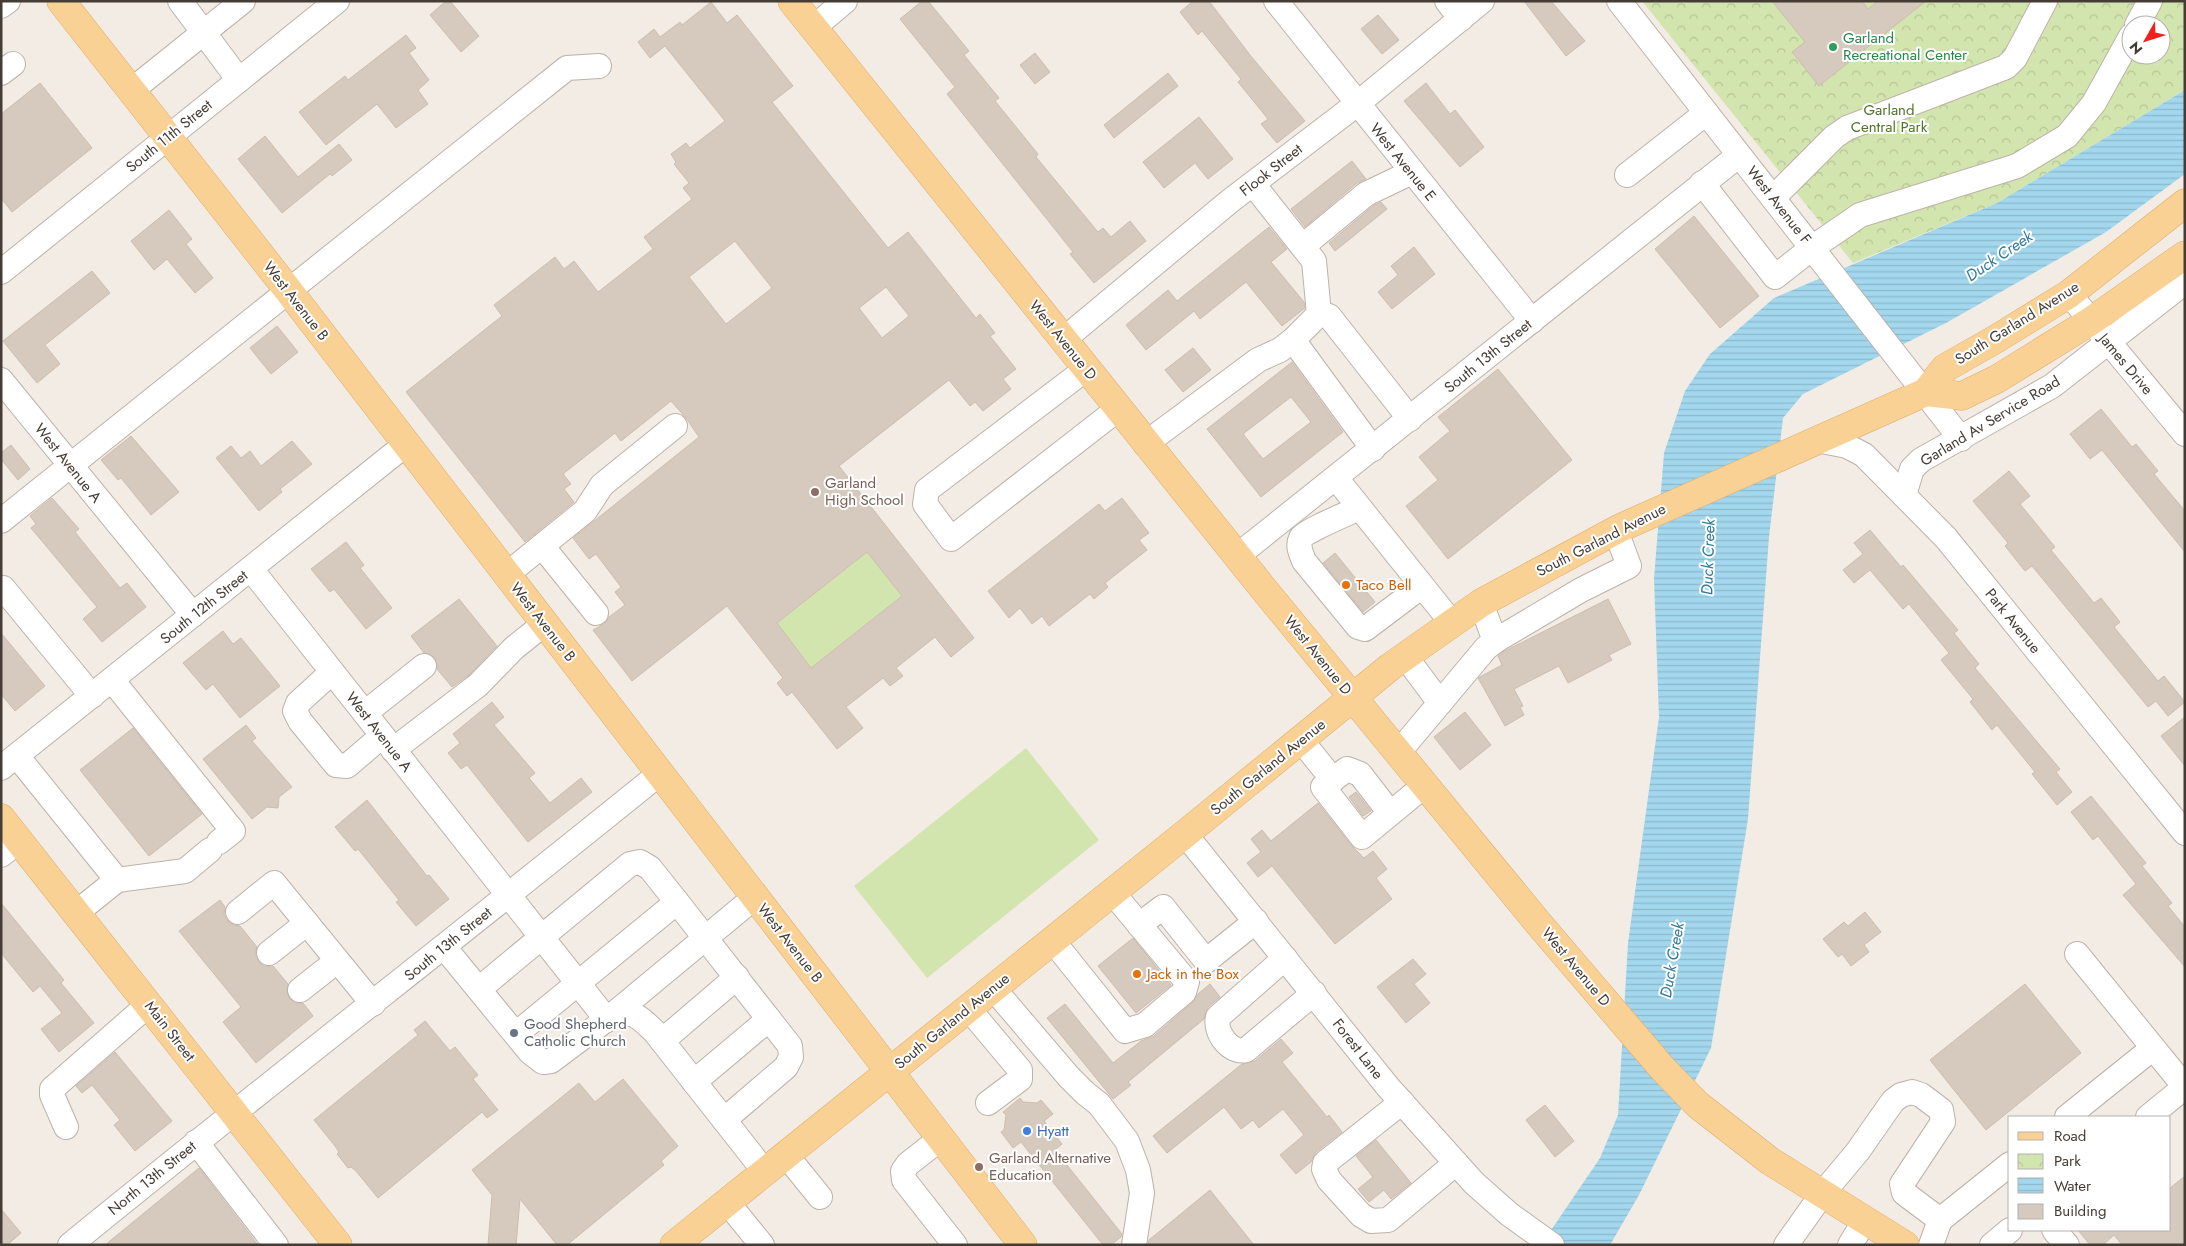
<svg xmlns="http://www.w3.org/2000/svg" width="2186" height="1246" viewBox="0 0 2186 1246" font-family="Jost,sans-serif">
	<defs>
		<pattern id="park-crowns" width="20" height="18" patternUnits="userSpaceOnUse" patternTransform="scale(1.25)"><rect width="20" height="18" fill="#d3e5ae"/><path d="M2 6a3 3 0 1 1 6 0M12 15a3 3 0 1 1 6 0" fill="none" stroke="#b6c596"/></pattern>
		<pattern id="water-rules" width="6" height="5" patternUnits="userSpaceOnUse" patternTransform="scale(1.25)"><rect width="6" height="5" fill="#a2d7ed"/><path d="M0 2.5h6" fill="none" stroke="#8db9cc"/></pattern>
	</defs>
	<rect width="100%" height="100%" fill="#f2ece5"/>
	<g fill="#d3e5ae">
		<path d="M867,552l35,44 -91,72 -34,-45z"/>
		<path d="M1026,748l73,92 -172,138 -73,-92z"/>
	</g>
	<path fill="url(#park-crowns)" fill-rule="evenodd" d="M1642,1h543v89l-188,113 -144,60zM2131,25h30v30h-30z"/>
	<path fill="url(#water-rules)" d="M2185,90v84l-79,58 -160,91 -143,71 -20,24 -14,119 -21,282 -37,229 -72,147 -29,50h-69l59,-87 18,-43 10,-172 31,-226 -5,-138 10,-126 21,-62 25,-37 64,-56 223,-95z"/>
	<g fill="#d6c9bd" stroke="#cdbdae" fill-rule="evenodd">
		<path d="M446,1h4l29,35 -18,16 -31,-37z"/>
		<path d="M922,1h6l41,50 -5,4 35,43 -4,3 43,53 -2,3 62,75 5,-4 8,9 19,-16 16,20 -52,42 -24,-29 3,-2 -126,-158 8,-7 -55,-68z"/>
		<path d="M1193,1h16l41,54 55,66 -28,22 -16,-19 7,-5 -30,-37 3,-3 -39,-48 -4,4 -18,-23z"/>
		<path d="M1524,1h27l34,40 -19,15z"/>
		<path d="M1772,1h90l6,8 10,-8h48l-107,85 -27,-34 13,-10z"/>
		<path d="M711,2l16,21 10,-8 56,71 -21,16 116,146 20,-16 68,86 4,-4 15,19 -5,3 26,33 -13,10 8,10 -28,22 -8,-9 -5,4 -21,-26 -110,86 135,172 -23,19 -16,-20 -39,31 7,8 -13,10 -7,-8 -37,29 17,21 -26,21 -45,-57 -5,4 -10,-13 6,-5 -56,-72 -95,75 -39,-51 11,-6 5,-7 16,-12 -10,-13 6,-5 -25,-33 -7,5 -16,-21 126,-101 -13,-19 -15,-17 -50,40 -6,-8 -52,41 8,10 -7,5 10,13 -49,40 -119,-150 96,-76 -8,-11 61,-48 9,12 10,-8 24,31 55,-43 -9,-12 48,-38 -9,-11 6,-5 -15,-19 2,-2 -5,-8 15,-11 4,5 35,-27 -60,-75 -15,12 -12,-16 16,-13 6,8 20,-15 2,3zM735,241l37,47 -46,36 -37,-47zM886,287l23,29 -27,22 -23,-30zM867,552l35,44 -91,72 -34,-45z"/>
		<path d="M1378,15l21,25 -17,14 -21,-25z"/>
		<path d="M406,35l10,13 -7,5 20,27 -11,10 10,14 -32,24 -19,-24 -51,41 -27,-33 46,-36 3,4z"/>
		<path d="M1035,53l15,19 -15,12 -15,-19z"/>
		<path d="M1168,73l10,13 -64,52 -10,-13z"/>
		<path d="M40,83l52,65 -80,64 -11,-14v-84z"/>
		<path d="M1426,83l24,31 5,-4 29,37 -24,20 -56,-66z"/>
		<path d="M1199,117l34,42 -25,20 -13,-16 -31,25 -21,-26z"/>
		<path d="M265,136l33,41 41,-33 13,16 -20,16 -2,-2 -48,39 -44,-54z"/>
		<path d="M1352,161l14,18 -9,4 -52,44 -14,-18z"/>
		<path d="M1381,202l6,7 -52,42 -6,-8 44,-37z"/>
		<path d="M169,210l23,29 -6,5 27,34 -18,15 -28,-34 -13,11 -23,-29z"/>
		<path d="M1694,216l65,80 -39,32 -65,-79z"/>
		<path d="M1269,227l18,22 -16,13 33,40 1,6 -23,18 -36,-44 -46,37 -6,-8 -48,39 -20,-25 42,-35 9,11z"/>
		<path d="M1414,247l21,27 -43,35 -14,-17 20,-17 -7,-9z"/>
		<path d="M92,271l18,22 -65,52 15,19 -23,19 -34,-42z"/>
		<path d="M277,326l21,26 -27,22 -21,-26z"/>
		<path d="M1193,348l18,22 -28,22 -18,-22z"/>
		<path d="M1292,362l51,70 -82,65 -54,-68zM1291,397l20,25 -48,37 -20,-25z"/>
		<path d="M1498,369l74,91 -124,99 -42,-53 32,-26 -19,-23 31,-26 -12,-14z"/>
		<path d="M2101,409l31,38 4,-3 22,27 -4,3 31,37v41l-83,-102 -12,9 -20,-25z"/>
		<path d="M131,436l48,56 -28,23 -30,-37 -3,2 -17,-20z"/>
		<path d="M292,441l20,23 -32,25 2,3 -23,19 -43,-53 15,-12 10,12 9,-7 11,15z"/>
		<path d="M11,445l19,24 -12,11 -17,-21v-6z"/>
		<path d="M2009,471l21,25 -10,8 35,43 -4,3 43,53 7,-5 19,24 -6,5 44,54 6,-5 21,26 -17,14 -12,-15 -8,6 -116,-141 -7,5 -20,-25 3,-3 -35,-42z"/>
		<path d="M52,498l27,31 -4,3 45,56 7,-5 19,24 -44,35 -19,-23 14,-12 -66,-79 5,-4 -6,-8z"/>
		<path d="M1122,498l27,35 -10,7 8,10 -42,33 3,4 -14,12 -4,-5 -41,32 -7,-10 -10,8 -12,-16 -11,10 -21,-27 111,-87 6,7z"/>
		<path d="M1870,530l31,37 2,-2 55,65 -4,3 25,31 -4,4 85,101 -4,3 16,20 -15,13 -25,-31 3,-2 -38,-47 -5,5 -22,-28 3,-3 -32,-39 8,-7 -40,-49 -6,5 -33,-39 -16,13 -11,-13 20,-16 -9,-11z"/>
		<path d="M346,542l18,23 -4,3 32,40 -26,21 -32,-40 -4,3 -19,-23z"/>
		<path d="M1335,553l40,49 -12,10 -40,-49z"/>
		<path d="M459,599l38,47 -28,29 -17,12 -15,-18 -2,-11 -11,-5 -13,-17z"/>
		<path d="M1608,599l23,45 -22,11 3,5 -44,23 -9,-17 -45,23 9,17 -3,1 4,8 -19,11 -27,-48 24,-13 -4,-9 5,-4z"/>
		<path d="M223,631l10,13 8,-6 39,48 -40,32 -27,-34 -7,6 -23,-27z"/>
		<path d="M1,633l44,53 -30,25 -14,-17z"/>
		<path d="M492,702l12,15 -10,8 41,48 -6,5 21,25 31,-25 11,14 -64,50 -61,-77 -6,4 -13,-16 12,-10 -7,-9z"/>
		<path d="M1465,712l26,33 -31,25 -26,-33z"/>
		<path d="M2185,717v49l-24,-30z"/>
		<path d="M246,725l10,13 -4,3 40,46 -13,10 -1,11 -11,-1 -15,12 -49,-60z"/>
		<path d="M133,728l69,86 -53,42 -69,-86z"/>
		<path d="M1356,792l15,19 -8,5 -14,-19z"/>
		<path d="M2091,796l55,67 -4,3 30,37 -4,3 17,21v40l-62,-72 13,-11 -38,-48 -5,4 -22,-28z"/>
		<path d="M367,800l60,76 2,-1 20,24 -33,27 -20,-24 3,-2 -41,-51 -3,2 -20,-24z"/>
		<path d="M1318,803l33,42 13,13 9,-7 14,18 -11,9 16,21 -57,45 -63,-78 -14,11 -11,-14 14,-11 -10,-13 11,-9 9,11z"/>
		<path d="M220,900l5,7 -1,7 3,6 6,5 7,1 17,21 -2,7 4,8 5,4h9l15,18 -1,8 3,7 5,4h8l10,13 -57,47 -33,-41 18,-15 -62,-76z"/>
		<path d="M1,903l63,77 -3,3 33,40 -35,29 -18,-23 21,-16 -22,-27 -7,6 -32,-39z"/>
		<path d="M1865,912l16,20 -17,13 5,7 -18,14 -9,-12 -4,3 -15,-18 21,-17 4,4z"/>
		<path d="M1133,938l38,47 -35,28 -38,-47z"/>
		<path d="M1413,959l13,15 -12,10 16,19 -24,20 -29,-36z"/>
		<path d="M1210,984l10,13 -12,10 -4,12 -76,63 3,3 -18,14 -66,-81 18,-14 48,59 28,-22 13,-5 39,-34 5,-8z"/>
		<path d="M2025,984l56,69 -95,77 -56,-70z"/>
		<path d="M425,1021l25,30 5,-4 23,28 -5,4 25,31 -11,8 -5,-6 -104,86 -22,-27 -5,-4 -3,1 -11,-14 2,-2 -4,-6 -21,-26 104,-85 -4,-5z"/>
		<path d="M1281,1039l12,14 -11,9 45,55 2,-2 13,17 -26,20 -5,10 -15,12 -16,-19 24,-20 -21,-26 -24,19 -6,-8 -12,9 -17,-22 -57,46 -14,-17 89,-72 13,-3z"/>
		<path d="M115,1052l57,69 -37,30 -21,-26 6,-5 -28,-35 -10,8 -6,-7z"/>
		<path d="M623,1079l55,67 -17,15 3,4 -97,80h-10l-37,-46 -4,46h-28l4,-50 -20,-25 107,-87 16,19z"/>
		<path d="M1020,1098l3,4 14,1 4,-3 12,14 -9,7 18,23 -7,6 67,84 -1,3 -10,8h-8l-82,-103 -8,6 -12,-16 3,-2 2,-15 -3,-3z"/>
		<path d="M1545,1105l29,36 -19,16 -29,-37z"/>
		<path d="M1376,1140l35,43 -20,16 -7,-9 -15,12 -11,-13 15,-12 -17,-21z"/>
		<path d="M199,1168l59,77h-153z"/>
		<path d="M2185,1176v69h-63l-8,-10 -11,10h-13l-12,-15h92v-42z"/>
		<path d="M1210,1190l44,55h-106l1,-5z"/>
		<path d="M1,1209l20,24 -14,12h-6z"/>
	</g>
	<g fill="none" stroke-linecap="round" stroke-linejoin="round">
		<g stroke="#bdb2a8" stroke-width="26">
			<g id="minor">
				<path d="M180,1l59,79"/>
				<path d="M1276,1l256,320"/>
				<path d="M1447,1l14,18"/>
				<path d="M1619,1l342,438"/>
				<path d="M1,6l7,-5"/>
				<path d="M2137,25l13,-24"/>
				<path d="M813,28l32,-27"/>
				<path d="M1,73l12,-9"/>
				<path d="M132,90l111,-89"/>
				<path d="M1627,175l79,-62"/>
				<path d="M1702,183l73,94 37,-29 48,-33 157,-49 50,-30 27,-33 37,-67"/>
				<path d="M1253,184l61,77 5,53"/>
				<path d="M1773,198l61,-61 13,-9 159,-61 9,-9 30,-57"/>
				<path d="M1303,246l63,-52 46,-22"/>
				<path d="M1,272l336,-271"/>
				<path d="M2069,294l116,140"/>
				<path d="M1063,340l167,-139 127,-97 125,-103"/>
				<path d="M1293,340l26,-26 10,2 81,103"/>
				<path d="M1086,369l-159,121 -2,14 26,35 167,-130"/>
				<path d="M1,380l192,235"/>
				<path d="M1817,440l30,6 17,9 82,83 239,295"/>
				<path d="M1145,444l113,-84 22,-10 13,-10 80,109"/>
				<path d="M1336,478l116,145"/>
				<path d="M1904,495l8,-26 9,-9 131,-74 133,-104"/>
				<path d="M1359,508c-10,5 -56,24 -58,30 -4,8 0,15 3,23l54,66 7,2 57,-43"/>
				<path d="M1,521l566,-453 32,-2"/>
				<path d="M542,546l54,67"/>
				<path d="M1237,556l502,-401"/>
				<path d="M251,569l356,451"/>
				<path d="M506,575l79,-64 17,-26 73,-59"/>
				<path d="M3,588l89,108"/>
				<path d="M1495,641l86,-51 48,-24 -13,-35"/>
				<path d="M1405,656l35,47"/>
				<path d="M332,672l-34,31 -3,8 5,10 36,44 11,1 35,-30"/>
				<path d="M112,680l121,151 -14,11"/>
				<path d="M365,713l59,-47"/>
				<path d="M1301,740l32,40"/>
				<path d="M393,750l85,-65 36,-37 30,-24"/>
				<path d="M1398,753l88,-105 9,-7 -14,-38"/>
				<path d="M17,756l100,124 -41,33"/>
				<path d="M1,768l404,-323"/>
				<path d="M1390,813l-30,-39 -13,-5 -24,18 39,50 63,-52"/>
				<path d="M1185,834l203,253 68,76 18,20 35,31 43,31"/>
				<path d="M1,855l18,-14"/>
				<path d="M117,880l68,-9 25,-21"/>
				<path d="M238,912l36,-29 99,121"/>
				<path d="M1139,925l24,-18 43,54 50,-40"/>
				<path d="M1053,941l72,90 20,-6 39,-33 3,-10 -75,-90"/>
				<path d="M444,947l86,105 13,10 8,-1 64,-48c21,-2 26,6 40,19l110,140"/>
				<path d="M269,953l38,-30"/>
				<path d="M2077,954l108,133"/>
				<path d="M1285,958l-67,59c-4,15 12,37 28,33l68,-57"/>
				<path d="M993,988l76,89 16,16 14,11 28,37 11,29 4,23 -8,52"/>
				<path d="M479,989l151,-125 10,-2 10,6 27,34 113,144 1,11 -5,10 -62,53"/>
				<path d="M300,990l37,-29"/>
				<path d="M968,1008l52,62v9l-32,24"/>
				<path d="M615,1013l140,-116"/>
				<path d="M516,1034l161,-132"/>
				<path d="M662,1041l75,-64"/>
				<path d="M694,1082l75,-63"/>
				<path d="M1402,1102l-77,61 -1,6 5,11 32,35 10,6 17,-1 68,-57"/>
				<path d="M2067,1117l86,-69"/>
				<path d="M2148,1117l32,-26 5,-2"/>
				<path d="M66,1127l-14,-32v-6l97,-85"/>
				<path d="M940,1139l-32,25 -5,7 1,9 51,65"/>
				<path d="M196,1142l80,103"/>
				<path d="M786,1155l34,42"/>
				<path d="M727,1202l35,43"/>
				<path d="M2054,1230l13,15"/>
				<path d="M70,1245c195,-159 394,-313 589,-471"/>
				<path d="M1786,1245l37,-52 35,-42 35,-50 8,-6 11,-3 9,3 20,15 2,12 -41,62 2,9 36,27"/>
				<path d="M1850,1245l15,-25"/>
				<path d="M1931,1245l9,-25 70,-56"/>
				<path d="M1992,1245l18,-15"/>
			</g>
		</g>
		<g stroke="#dfab65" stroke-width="29">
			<g id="major">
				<path d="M61,1l227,289 735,955"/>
				<path d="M792,1l470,586 277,337 124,145 35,36 72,56 135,84"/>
				<path d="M1926,392l36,4 35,-17 94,-58 94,-66"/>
				<path d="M1,818l337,427"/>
				<path d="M674,1245l511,-411 205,-167 91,-64 139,-75 306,-136 19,-24 51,-29 73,-45 116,-91"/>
			</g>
		</g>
		<use href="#minor" stroke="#fff" stroke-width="24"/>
		<use href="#major" stroke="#fad195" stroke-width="28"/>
	</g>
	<circle fill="#2e9e5b" stroke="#fff" stroke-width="2" cx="1833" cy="47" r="5"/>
	<g fill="#8d6e63" stroke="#fff" stroke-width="2">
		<circle cx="815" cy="492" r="5"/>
		<circle cx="979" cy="1167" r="5"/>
	</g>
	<g fill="#e8710a" stroke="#fff" stroke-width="2">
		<circle cx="1346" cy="585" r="5"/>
		<circle cx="1137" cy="974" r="5"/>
	</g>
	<circle fill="#6b7280" stroke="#fff" stroke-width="2" cx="514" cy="1033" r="5"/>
	<circle fill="#3f7fe0" stroke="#fff" stroke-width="2" cx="1027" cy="1131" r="5"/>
	<g text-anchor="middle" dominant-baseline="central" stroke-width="4" stroke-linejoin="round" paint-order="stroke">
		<g font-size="15" fill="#27864d" stroke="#fff" text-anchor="start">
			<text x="1843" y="38">Garland<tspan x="1843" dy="17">Recreational Center</tspan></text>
		</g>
		<g font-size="15" fill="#4f732a" stroke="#fff">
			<text x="1889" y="110">Garland<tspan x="1889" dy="17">Central Park</tspan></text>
		</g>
		<g font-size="15" fill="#443c35" stroke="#fff">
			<text transform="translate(169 136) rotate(-39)">South 11th Street</text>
			<text transform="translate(1403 162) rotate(51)">West Avenue E</text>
			<text transform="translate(1271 170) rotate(-38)">Flook Street</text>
			<text transform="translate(1779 205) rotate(52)">West Avenue F</text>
			<text transform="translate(296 301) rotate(52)">West Avenue B</text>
			<text transform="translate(2017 323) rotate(-32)">South Garland Avenue</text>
			<text transform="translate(1063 340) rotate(51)">West Avenue D</text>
			<text transform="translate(1488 356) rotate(-39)">South 13th Street</text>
			<text transform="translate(2126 364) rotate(50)">James Drive</text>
			<text transform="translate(1990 421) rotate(-31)">Garland Av Service Road</text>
			<text transform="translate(68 463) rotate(51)">West Avenue A</text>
			<text transform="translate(1601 540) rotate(-27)">South Garland Avenue</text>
			<text transform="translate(204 607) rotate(-39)">South 12th Street</text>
			<text transform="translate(2013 621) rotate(51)">Park Avenue</text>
			<text transform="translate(543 622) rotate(52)">West Avenue B</text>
			<text transform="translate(1318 655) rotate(51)">West Avenue D</text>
			<text transform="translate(379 732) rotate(52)">West Avenue A</text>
			<text transform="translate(1268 767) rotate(-39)">South Garland Avenue</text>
			<text transform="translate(790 943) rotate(52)">West Avenue B</text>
			<text transform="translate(448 944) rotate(-39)">South 13th Street</text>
			<text transform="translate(1576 967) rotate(50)">West Avenue D</text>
			<text transform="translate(952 1021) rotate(-39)">South Garland Avenue</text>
			<text transform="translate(170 1031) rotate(52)">Main Street</text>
			<text transform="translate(1358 1049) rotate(52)">Forest Lane</text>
			<text transform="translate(152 1178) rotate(-39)">North 13th Street</text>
		</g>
		<g font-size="15" fill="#785e54" stroke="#fff" text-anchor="start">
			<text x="825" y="483">Garland<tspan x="825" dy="17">High School</tspan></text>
			<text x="989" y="1158">Garland Alternative<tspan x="989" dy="17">Education</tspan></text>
		</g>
		<g font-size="15" fill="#c56008" stroke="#fff" text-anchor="start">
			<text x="1356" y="585">Taco Bell</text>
			<text x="1147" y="974">Jack in the Box</text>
		</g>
		<g font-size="15" fill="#5b616d" stroke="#fff" text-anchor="start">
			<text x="524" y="1024">Good Shepherd<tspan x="524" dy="17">Catholic Church</tspan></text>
		</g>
		<g font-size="15" fill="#366cbe" stroke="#fff" text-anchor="start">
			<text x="1037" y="1131">Hyatt</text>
		</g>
		<g font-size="16" font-style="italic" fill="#2f7b9c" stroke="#fff">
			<text transform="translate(1999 256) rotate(-34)">Duck Creek</text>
			<text transform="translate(1708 557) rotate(-88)">Duck Creek</text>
			<text transform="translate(1672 960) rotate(-80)">Duck Creek</text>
		</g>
	</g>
	<rect width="2186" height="1246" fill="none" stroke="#443c35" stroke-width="5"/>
	<rect x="2008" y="1116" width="162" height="115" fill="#ffffff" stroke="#b4b1ae"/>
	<rect x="2018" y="1132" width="25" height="8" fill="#fad195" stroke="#b4b1ae"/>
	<text x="2054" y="1141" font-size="15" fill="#443c35">Road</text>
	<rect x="2018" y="1154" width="25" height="15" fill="url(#park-crowns)" stroke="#b4b1ae"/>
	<text x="2054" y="1166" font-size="15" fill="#443c35">Park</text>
	<rect x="2018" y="1178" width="25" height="15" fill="url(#water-rules)" stroke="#b4b1ae"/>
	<text x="2054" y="1191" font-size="15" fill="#443c35">Water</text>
	<rect x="2018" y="1204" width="25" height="15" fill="#d6c9bd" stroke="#b4b1ae"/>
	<text x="2054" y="1216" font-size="15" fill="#443c35">Building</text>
	<g transform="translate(2146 40) rotate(231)"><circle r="24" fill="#ffffff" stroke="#b4b1ae"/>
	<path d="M0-4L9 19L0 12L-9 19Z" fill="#f2211b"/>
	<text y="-8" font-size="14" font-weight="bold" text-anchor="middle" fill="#443c35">N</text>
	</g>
</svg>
